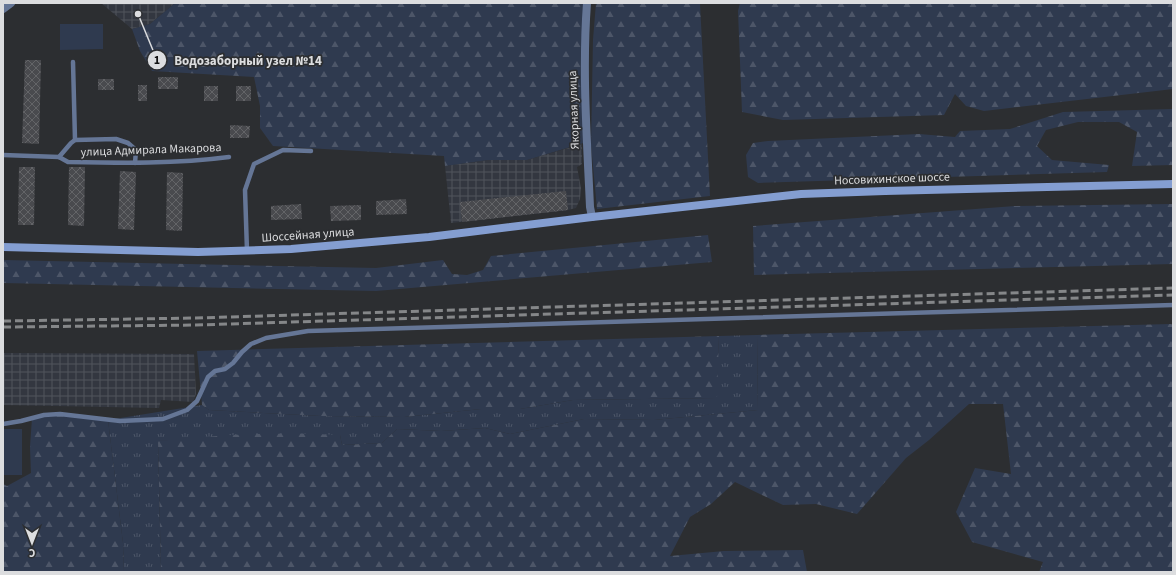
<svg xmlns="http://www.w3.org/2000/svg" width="1176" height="575" viewBox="0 0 1176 575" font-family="'Source Sans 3',sans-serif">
	<defs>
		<pattern id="industrial-grid" width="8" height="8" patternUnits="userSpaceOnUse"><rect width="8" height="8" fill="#333740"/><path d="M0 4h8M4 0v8" fill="none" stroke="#50545b"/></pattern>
		<pattern id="grass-tufts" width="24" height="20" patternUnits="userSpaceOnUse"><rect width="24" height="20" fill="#2f3a4f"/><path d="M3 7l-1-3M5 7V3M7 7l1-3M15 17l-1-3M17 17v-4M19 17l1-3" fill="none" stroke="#4d5668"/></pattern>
		<pattern id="forest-firs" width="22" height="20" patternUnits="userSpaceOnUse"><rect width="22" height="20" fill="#2f3a4f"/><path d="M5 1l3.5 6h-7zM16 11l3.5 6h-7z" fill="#4d5668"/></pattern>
		<pattern id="building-cross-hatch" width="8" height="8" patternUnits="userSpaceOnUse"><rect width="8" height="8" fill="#494a4e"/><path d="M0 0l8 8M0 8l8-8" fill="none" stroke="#636467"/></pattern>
	</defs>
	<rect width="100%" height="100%" fill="#2c2e31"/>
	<g fill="url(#industrial-grid)">
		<path d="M101,3h74l-25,21 -18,5z"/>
		<path d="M582,144v20l-5,3 4,21 -1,11 -4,9 -8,2 -117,13 -6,-57 43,-6h39z"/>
		<path d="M3,353l191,1 2,40 -3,8 -32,-2 -2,8 -156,-3z"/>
	</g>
	<path fill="url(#grass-tufts)" d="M757,335l1,75 -104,10 -70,-1 -74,15 -25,-6 -44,3 -44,-2 -15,14 -40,2 -2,-10 -182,6 3,131h-37l-1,-29 -15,-123 94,-15 7,5 112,6 83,1 77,-8h39l53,-9 143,-2 3,-62z"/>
	<g fill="url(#forest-firs)">
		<path d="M175,3h412v139l-60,18h-39l-43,6 -1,-10 -171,-10 -13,-18v-22l-6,-29 -102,-6 -12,-20 -8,-22 18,-5z"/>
		<path d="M596,3h97l7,1 10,192 -113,13 -6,-64 2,-105z"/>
		<path d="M740,3h433v86l-189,22 -18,-5 -11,-12 -11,21 -161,5 -41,-8 -4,-101z"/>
		<path d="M1173,109v56l-41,1 5,-34 -18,-10h-41l-32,8 -9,16 15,14 57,5 -2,7 -349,11 -10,-6 -2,-22 7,-12 15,-2 151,-7 36,3 5,-6 50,-2 53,-17z"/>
		<path d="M1173,204v60l-419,11 -1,-49 262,-20z"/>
		<path d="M708,235l4,27 -336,29 -373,-8v-23l373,8 67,-8 9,14 15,1 16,-5 8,-14z"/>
		<path d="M1171,324l2,1v247h-134l4,-10 -71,-20 -16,-30 19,-44 36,6 -8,-70h-34l-40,36 -23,18 -49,56 -41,-10 -33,1 -48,-23 -24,22 -21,13 -20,39 54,-5 79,-1 4,22h-646l-3,-131c61,-6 121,-10 182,-6l2,10 40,-2 15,-14 44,2 44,-3 25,6 74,-15 70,1 104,-10 -1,-75z"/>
		<path d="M719,336l-2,62 -144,2 -53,9h-39l-77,8 -83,-1 -112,-6 -7,-5 -5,-54z"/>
		<path d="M68,415l40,5 15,123 1,29h-121v-88l4,2 24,-13 -1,-26 2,-29z"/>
	</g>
	<g fill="#2f3a4f">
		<path d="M60,24h43v25l-43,1z"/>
		<rect x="3" y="429" width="19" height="46"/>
	</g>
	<g fill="url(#building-cross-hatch)">
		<path d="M25,60h16l-2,84 -17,-1z"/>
		<rect x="158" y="77" width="20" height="12"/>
		<rect x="98" y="79" width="16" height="11"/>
		<rect x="138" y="85" width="9" height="16"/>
		<rect x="204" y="86" width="14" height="15"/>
		<rect x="236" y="86" width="15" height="15"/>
		<path d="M230,125l20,1 -1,12h-19z"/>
		<path d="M19,167h16l-1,58h-16z"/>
		<path d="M69,167h16l-1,59 -16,-1z"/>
		<path d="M120,171l16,1 -2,58 -16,-1z"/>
		<path d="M167,172l16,1 -1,58 -16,-1z"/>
		<path d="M566,191l2,19 -106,12 -2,-20z"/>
		<path d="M406,199l1,15 -31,1v-14z"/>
		<path d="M301,204l1,15 -31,1v-14z"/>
		<path d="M361,205v15l-30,1 -1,-15z"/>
	</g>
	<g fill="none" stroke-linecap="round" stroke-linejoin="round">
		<g stroke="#657696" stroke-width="4.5">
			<path d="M73,62l2,78"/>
			<path d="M3,155l56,2 9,5c54,1 108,2 161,-5"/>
			<path d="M59,157l12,-14 4,-3 41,-1 12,4 8,7 -1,13"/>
			<path d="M247,251l-2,-61 9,-26 29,-14 28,1"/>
			<path d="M3,424l18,-3 23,-6 16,-1 60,7 43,-2 24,-9 10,-9 11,-24 7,-6 10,-2 8,-6 9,-11 9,-8 15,-6 42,-7 865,-26"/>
		</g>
		<g stroke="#657696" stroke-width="8">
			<path d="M587,3c-5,68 0,136 3,204l2,10"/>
			<path d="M3,9l8,-6"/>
		</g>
		<path stroke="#849ed1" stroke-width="8" d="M3,247l195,5 93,-3 138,-12 163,-20 209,-23 84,-3 288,-7"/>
		<g stroke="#858789" stroke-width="3" stroke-dasharray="8 4" stroke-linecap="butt">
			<path d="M3,321l193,-3 977,-30"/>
			<path d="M3,327l193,-2 977,-30"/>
		</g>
	</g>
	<g text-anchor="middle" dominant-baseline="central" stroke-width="3.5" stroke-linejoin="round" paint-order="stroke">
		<g font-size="12" fill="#dcdddf" stroke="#2c2e31">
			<text transform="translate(574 110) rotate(-92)">Якорная улица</text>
			<text transform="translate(151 150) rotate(-2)">улица Адмирала Макарова</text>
			<text transform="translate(892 179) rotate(-2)">Носовихинское шоссе</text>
			<text transform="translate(308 235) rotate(-4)">Шоссейная улица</text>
		</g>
	</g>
	<path fill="none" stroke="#dcdddf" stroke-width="1.5" d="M138 14L157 60"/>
	<g fill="#dcdddf" stroke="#2c2e31" stroke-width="1.5">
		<circle cx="138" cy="14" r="4"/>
		<circle cx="157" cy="60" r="10"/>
	</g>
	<g font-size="12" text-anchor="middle" font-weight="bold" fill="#111">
		<text x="157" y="64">1</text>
	</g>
	<g font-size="13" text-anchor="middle" font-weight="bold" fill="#dcdddf" stroke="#2c2e31" stroke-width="3.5" stroke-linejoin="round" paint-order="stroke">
		<text x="248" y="65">Водозаборный узел №14</text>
	</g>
	<rect width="1176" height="575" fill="none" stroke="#dcdddf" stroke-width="8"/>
	<g transform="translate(32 543) rotate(180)" stroke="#2c2e31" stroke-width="3" paint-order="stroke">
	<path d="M0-3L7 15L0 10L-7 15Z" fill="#dcdddf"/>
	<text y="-6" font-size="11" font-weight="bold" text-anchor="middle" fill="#dcdddf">С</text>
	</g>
</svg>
